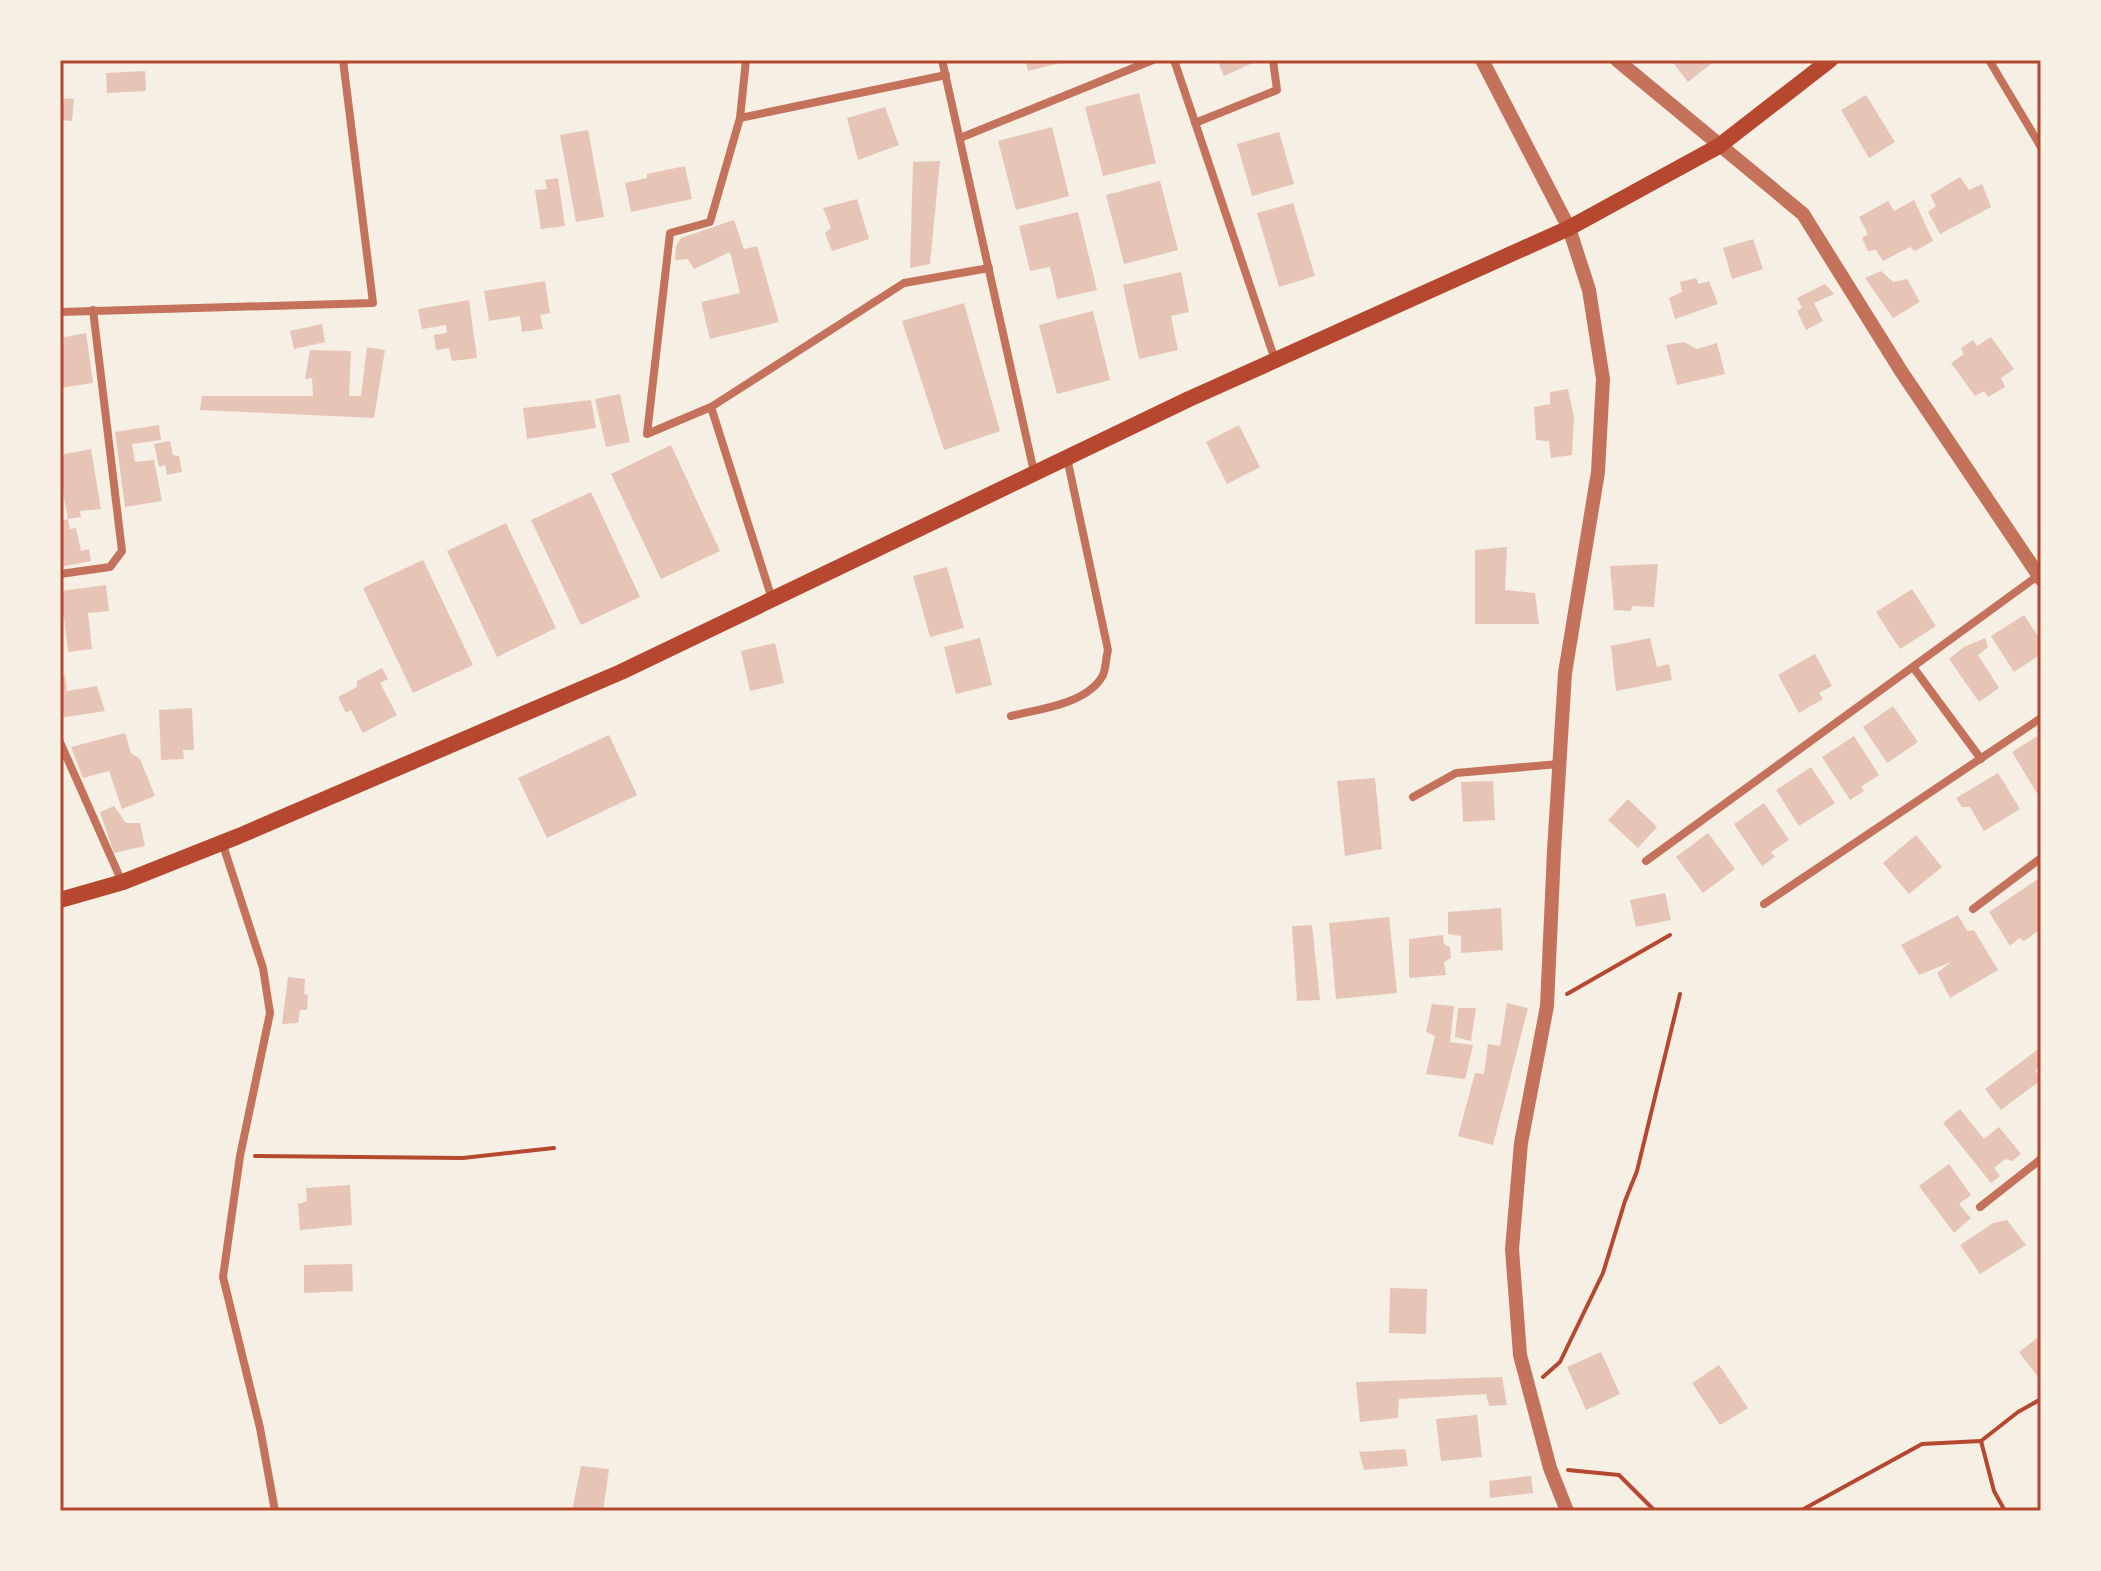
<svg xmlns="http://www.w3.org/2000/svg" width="2101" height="1571" viewBox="0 0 2101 1571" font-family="Bitter,serif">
	<rect width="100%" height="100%" fill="#f6efe4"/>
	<g fill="#e6c5b7">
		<path d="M1025,60h43v1l-40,10z"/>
		<path d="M1217,60h37l1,2 -31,14z"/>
		<path d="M1671,60h45l-28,22z"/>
		<path d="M145,71l1,20 -39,2 -1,-20z"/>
		<path d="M1139,93l17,70 -53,13 -18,-69z"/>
		<path d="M1866,95l29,47 -26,16 -28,-48z"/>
		<path d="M60,98l14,1 -2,22 -12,-1z"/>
		<path d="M885,107l14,38 -41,15 -11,-42z"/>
		<path d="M1052,127l17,69 -53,14 -18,-69z"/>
		<path d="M588,130l16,87 -28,5 -16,-87z"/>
		<path d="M1279,132l15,52 -42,12 -15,-52z"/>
		<path d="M940,161l-10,103 -20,4 3,-106z"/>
		<path d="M685,166l7,33 -61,13 -6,-29 22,-5v-4z"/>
		<path d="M1960,177l9,13 13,-6 9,23 -51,27 -12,-22 8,-6 -6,-11z"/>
		<path d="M558,178l7,48 -24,3 -6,-39 12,-1 -2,-9z"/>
		<path d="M1160,181l18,69 -54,14 -18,-69z"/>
		<path d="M857,199l12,40 -37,12 -7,-18 6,-5 -8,-20z"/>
		<path d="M1914,200l19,41 -18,10 -5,-4 -27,14 -7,-11 -8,1 -6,-13 6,-4 -9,-17 29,-16 6,10z"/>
		<path d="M1293,203l22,73 -36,11 -22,-74z"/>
		<path d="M1078,212l19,78 -40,9 -7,-32 -20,4 -11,-45z"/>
		<path d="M734,220l10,29 13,-3 22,76 -69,17 -9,-37 39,-9 -10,-41 -36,17 -6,-10 -13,1 1,-14 5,-8z"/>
		<path d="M1753,239l10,30 -31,10 -9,-31z"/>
		<path d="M1881,271l12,11 14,-3 13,23 -27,16 -28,-40z"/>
		<path d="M1181,272l8,40 -18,4 7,34 -39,9 -16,-74z"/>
		<path d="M1696,278l3,6 10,-3 9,23 -43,15 -6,-21 13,-6 -2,-10z"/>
		<path d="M545,281l5,32 -10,2 3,14 -21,3 -2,-16 -31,5 -5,-30z"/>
		<path d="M1825,284l9,10 -20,9 9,18 -17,9 -9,-19 5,-3 -5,-10z"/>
		<path d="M469,300l8,58 -25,3 -3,-13 -13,2 -2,-15 13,-2 -1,-8 -24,4 -4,-20z"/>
		<path d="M964,303l36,128 -56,19 -42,-129z"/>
		<path d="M1093,311l17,69 -53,14 -18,-69z"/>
		<path d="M322,324l3,18 -31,7 -4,-18z"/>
		<path d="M86,333l7,50 -33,5v-50z"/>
		<path d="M1991,337l23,32 -13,9 4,9 -17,10 -4,-6 -9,5 -24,-33 13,-9 -3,-6 12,-8 4,6z"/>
		<path d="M1684,342l13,7 20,-6 8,31 -48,11 -11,-40z"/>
		<path d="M367,347l18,3 -11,68 -174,-8 2,-14h111l-1,-18 -7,1 5,-29 41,1 -2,45h12z"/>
		<path d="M1568,389l6,28 -2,38 -21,3 -2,-17 -13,-1 -2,-33 16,-3v-12z"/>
		<path d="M620,394l10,48 -24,5 -11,-48z"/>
		<path d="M591,400l5,28 -69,11 -4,-31z"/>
		<path d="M159,425l2,15 -29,4 3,18 19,-2 8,41 -37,6 -10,-75z"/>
		<path d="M1239,425l21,42 -33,17 -21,-42z"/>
		<path d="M170,441l3,14 6,1 3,16 -15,3 -2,-10 -6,2 -5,-23z"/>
		<path d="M671,445l49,106 -59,28 -50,-105z"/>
		<path d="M91,449l10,60 -21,2 1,6 -13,2 -8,-42v-22z"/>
		<path d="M591,492l49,105 -59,28 -50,-105z"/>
		<path d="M68,519l2,10 6,-1 5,23 8,-2 2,12 -31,6v-46z"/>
		<path d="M506,523l50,105 -59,29 -50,-106z"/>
		<path d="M1507,547l-2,43 30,3 4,31h-64v-74z"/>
		<path d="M423,560l50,105 -60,28 -50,-105z"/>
		<path d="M1658,564l-4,43 -22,-1 -1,5 -17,-1 -4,-44z"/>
		<path d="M947,567l17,61 -34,9 -17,-61z"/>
		<path d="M106,585l3,26 -21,2 4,36 -24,3 -4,-35h-4v-26z"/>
		<path d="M1912,589l24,37 -36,23 -24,-37z"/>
		<path d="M2024,615l17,26v13l-27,18 -23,-36z"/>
		<path d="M980,638l12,47 -36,9 -12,-47z"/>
		<path d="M1650,638l7,29 12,-3 3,16 -56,11 -5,-45z"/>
		<path d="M1985,638l3,9 -10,8 21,33 -20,14 -30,-43 15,-12z"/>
		<path d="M775,643l9,40 -34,8 -9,-40z"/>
		<path d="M1815,654l17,32 -13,7 4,6 -24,14 -21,-38z"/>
		<path d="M382,668l6,11 -8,4 17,32 -34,18 -12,-23 -5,3 -8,-16 19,-10v-6z"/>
		<path d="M65,675l2,16 30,-5 8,25 -45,7v-42z"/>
		<path d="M1893,706l25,36 -31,21 -24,-36z"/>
		<path d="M192,708l2,42h-11l1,9 -23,1 -2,-50z"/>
		<path d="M125,733l6,20 9,6 15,37 -33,13 -13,-38 -26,7 -12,-31z"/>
		<path d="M2041,734v59l-3,2 -26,-43z"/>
		<path d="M609,735l28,60 -90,43 -29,-60z"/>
		<path d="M1854,736l25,39 -18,12 3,4 -14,9 -28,-43z"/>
		<path d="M1811,767l24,36 -36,23 -23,-36z"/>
		<path d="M1998,773l22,36 -36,22 -14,-24h-8l-6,-9z"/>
		<path d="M1375,778l7,71 -37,7 -8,-75z"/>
		<path d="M1493,781l2,39 -32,2 -2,-40z"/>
		<path d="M1628,799l29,28 -19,21 -30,-28z"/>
		<path d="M1764,803l25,37 -18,12 4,5 -13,9 -28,-42z"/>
		<path d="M114,806l12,17h14l5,23 -31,7 -14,-41z"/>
		<path d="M1708,833l27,36 -32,24 -27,-36z"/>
		<path d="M1916,835l26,32 -33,27 -26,-31z"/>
		<path d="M2041,877v52l-17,12 -5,-3 -9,8 -21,-34z"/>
		<path d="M1665,893l6,27 -35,7 -6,-27z"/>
		<path d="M1501,908l2,42 -42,3v-17l-13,-2v-22z"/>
		<path d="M1958,915l9,16 7,-1 24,40 -48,28 -13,-25 14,-11 -32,13 -18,-30z"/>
		<path d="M1389,917l8,76 -61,6 -7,-76z"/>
		<path d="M1312,925l8,75 -23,1 -5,-75z"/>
		<path d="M1443,935l1,9 6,3 1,11 -7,4 2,13 -37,3v-39z"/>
		<path d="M288,977l17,2 -1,15 4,1 -1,15h-7l-2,13 -16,1z"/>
		<path d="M1507,1003l21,5 -35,137 -35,-9 17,-63 9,1 4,-30 12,2z"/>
		<path d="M1432,1004l22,2 -4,36 23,3 -8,34 -39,-5 9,-38 -9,-4z"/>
		<path d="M1458,1008h18l-5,33 -16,-4z"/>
		<path d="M2041,1047v19l-6,4 6,10 -40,30 -16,-21z"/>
		<path d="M1960,1109l24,30 15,-12 22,27 -9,7 -7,-2 -11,9 6,8 -9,7 -48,-60z"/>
		<path d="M1949,1164l22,31 -12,9 12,14 -17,15 -35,-47z"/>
		<path d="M350,1185l2,40 -52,5 -2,-26 9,-3 -1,-13z"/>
		<path d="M2007,1220l19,25 -46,29 -20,-29 33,-22z"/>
		<path d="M352,1264l1,27 -49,2v-28z"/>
		<path d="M1390,1288l37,1 -1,45 -37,-1z"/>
		<path d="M2041,1335v46l-22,-29z"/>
		<path d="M1601,1352l19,42 -34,16 -19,-43z"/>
		<path d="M1719,1365l29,43 -28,17 -28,-42z"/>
		<path d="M1502,1377l5,28 -18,1 -3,-12 -87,5 -1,19 -38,4 -4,-40z"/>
		<path d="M1477,1415l5,42 -41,4 -5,-42z"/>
		<path d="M1405,1449l3,17 -44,4 -5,-18z"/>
		<path d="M581,1466l28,3 -6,42h-31z"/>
		<path d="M1531,1476l2,17 -43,5 -1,-17z"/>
	</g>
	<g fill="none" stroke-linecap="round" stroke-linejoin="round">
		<g stroke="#b5482f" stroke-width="4">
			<path d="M1567,994l103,-59"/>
			<path d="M255,1156l208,2 91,-10"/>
			<path d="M1543,1377l17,-15 43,-89 22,-72 12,-30 43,-177"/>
			<path d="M1568,1470l51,5 36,36"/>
			<path d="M1800,1511l122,-67 59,-3"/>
			<path d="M2005,1511l-11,-20 -13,-50 37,-29 23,-13"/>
		</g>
		<g stroke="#c5725c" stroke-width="8">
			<path d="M942,60l92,412"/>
			<path d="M1174,60l101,300"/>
			<path d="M1989,60l52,87"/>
			<path d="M946,75l-206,43 -30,104 -40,11 -23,201 64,-27 193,-124 85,-15"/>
			<path d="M740,118l6,-58"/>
			<path d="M1195,123l82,-33 -4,-30"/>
			<path d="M960,138l193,-78"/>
			<path d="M60,312l313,-9 -30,-243"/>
			<path d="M711,407l61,192"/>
			<path d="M60,574l50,-7 12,-16 -29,-241"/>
			<path d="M1913,667l68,92"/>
			<path d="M1011,716c28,-7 77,-12 92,-41 3,-7 3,-18 5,-25l-41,-192"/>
			<path d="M60,742l62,140"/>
			<path d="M1413,797l43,-24 103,-9"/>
			<path d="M222,842l41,126 7,45 -30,143 -17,121 37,151 15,83"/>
			<path d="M1646,861l393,-286"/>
			<path d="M1764,904l277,-186"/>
			<path d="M1973,909l68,-51"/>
			<path d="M1980,1207l61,-48"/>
		</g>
		<g stroke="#c5725c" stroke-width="14">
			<path d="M1482,60l87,168 20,62 14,89 -5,93 -33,201 -11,178 -7,155 -26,137 -9,106 8,106 30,113 17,43"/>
			<path d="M1617,60l186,154 98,157 140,208"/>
		</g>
		<path stroke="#b5482f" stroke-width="16" d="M60,900l63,-18 116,-46 382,-164 568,-273 380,-171 150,-82 111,-86"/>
	</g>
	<rect width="2101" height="1571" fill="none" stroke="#f6efe4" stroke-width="124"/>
	<rect x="62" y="62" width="1977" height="1447" fill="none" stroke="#b5482f" stroke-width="3"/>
</svg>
